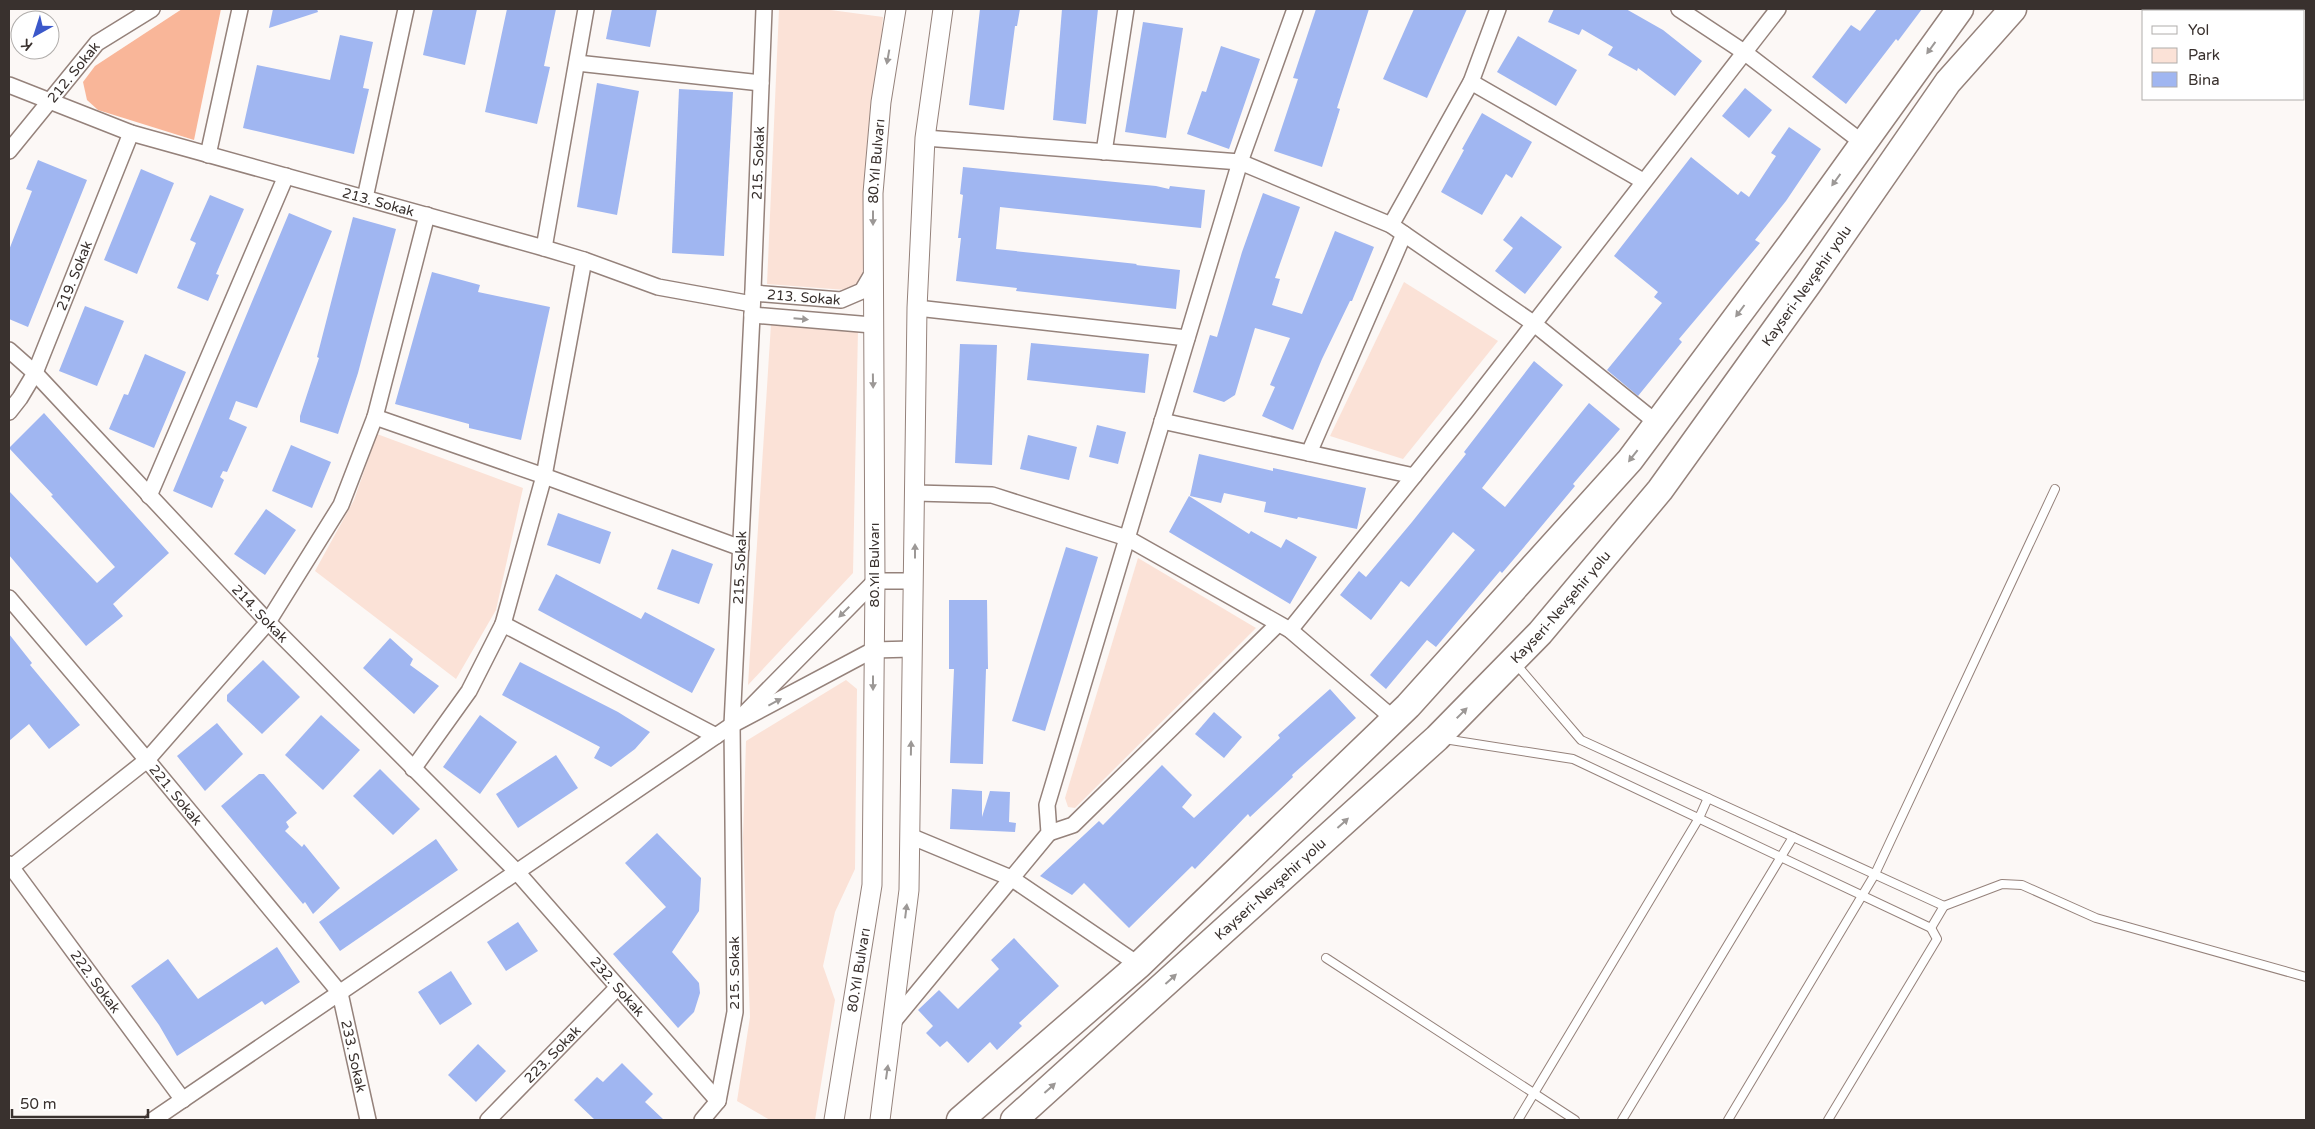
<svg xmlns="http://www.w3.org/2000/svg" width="2315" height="1129" viewBox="0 0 2315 1129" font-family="'Varela Round',sans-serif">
	<rect width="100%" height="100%" fill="#fcf8f6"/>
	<g fill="#fbe2d7">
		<path d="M779,9h44l60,8 -21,264 -16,9 -79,-6z"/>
		<path d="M1404,282l94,59 -95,118 -73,-23z"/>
		<path d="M771,324l87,6 -5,243 -105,112z"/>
		<path d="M377,434l146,54 -27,122 -40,69 -141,-108 39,-71z"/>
		<path d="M1138,558l118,70 -181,180 -7,-1 -3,-9z"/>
		<path d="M846,680l11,9 -2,180 -20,43 -12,54 12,34 -20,120h-45l-33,-19 13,-84 -7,-179 3,-97z"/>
	</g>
	<path fill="#f9b699" d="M182,9h39l-27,131 -96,-30 -11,-10 -4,-18 12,-16z"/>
	<g fill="#a0b6f1">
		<path d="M273,9h44l1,3 -49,16z"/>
		<path d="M433,9h44l-12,56 -42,-10z"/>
		<path d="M507,9h49l-12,57 6,1 -13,57 -52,-12z"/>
		<path d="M612,9h45l-7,38 -44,-8z"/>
		<path d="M980,9h40l-3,17h-2l-11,84 -35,-5z"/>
		<path d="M1062,9h36l-12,115 -33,-4z"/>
		<path d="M1316,9h53l-32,99 3,1 -18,58 -48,-16 24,-72 -5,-1z"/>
		<path d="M1414,9h53l-40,89 -44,-19z"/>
		<path d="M1554,9h72l37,21 39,31 -27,35 -37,-28 -1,3 -29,-16 5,-8 -31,-18 -3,6 -31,-13z"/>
		<path d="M1877,9h45l-24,32 -2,-2 -50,65 -34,-27 39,-52 9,6z"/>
		<path d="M1143,22l40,6 -17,110 -41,-6z"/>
		<path d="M340,35l33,7 -10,46 6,1 -15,65 -111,-26 14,-63 73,15z"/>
		<path d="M1518,36l59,34 -21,36 -59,-34z"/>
		<path d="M1221,46l39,13 -31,90 -42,-15 15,-43 4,1z"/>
		<path d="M597,83l42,8 -22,124 -40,-8z"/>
		<path d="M1745,88l27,22 -23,28 -27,-22z"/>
		<path d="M679,89l54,3 -9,164 -52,-3z"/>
		<path d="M1482,113l50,29 -20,36 -6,-4 -24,41 -41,-23 23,-42 -2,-1z"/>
		<path d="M1789,127l32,22 -35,52 -31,39 5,3 -81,96 3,3 -44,54 -31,-26 55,-67 -8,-6 4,-5 -44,-36 77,-99 47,38 3,-4 8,6 27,-41 -5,-3z"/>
		<path d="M38,160l49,20 -59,147 -19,-8v-69l23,-59 -6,-2z"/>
		<path d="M963,167l193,19 13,3 1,-3 35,4 -4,38 -201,-21 -4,42 141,15 -1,1 44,5 -4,39 -160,-18 1,-3 -61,-7 5,-43h-3l5,-43 -3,-1z"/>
		<path d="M141,169l33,14 -37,91 -33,-14z"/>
		<path d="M1263,193l37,14 -25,71 5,1 -8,26 30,9 33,-83 39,16 -22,54h-2l-28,58 -29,71 -31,-14 13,-29 -5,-2 20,-47 -35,-10 -20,67 -11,7 -31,-10 17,-57 7,2 25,-85z"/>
		<path d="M210,195l34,14 -28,65 3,1 -11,26 -31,-13 19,-45 -6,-3z"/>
		<path d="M289,213l43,18 -75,177 -21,-7 -7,18 18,8 -20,45 -4,-1 -3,6 4,3 -12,28 -39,-17z"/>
		<path d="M1521,216l41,31 -37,47 -30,-23 18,-23 -10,-8z"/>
		<path d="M353,217l43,12 -38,144 -20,61 -38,-12v-6l19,-58 -2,-1z"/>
		<path d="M432,272l48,13 -2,7 72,15 -29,133 -52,-12v-4l-74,-20z"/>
		<path d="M85,306l39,15 -27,65 -38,-15z"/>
		<path d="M1031,343l118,11 -4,39 -118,-13z"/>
		<path d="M960,344l37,1 -5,120 -37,-2z"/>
		<path d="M145,354l41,18 -32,76 -45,-19 15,-35 4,1z"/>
		<path d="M1534,361l29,24 -81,103 23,19 84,-104 31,26 -47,55 2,2 -40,48 -33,39 -2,-2 -64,76 -9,-7 -41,49 -16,-14 105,-125 -22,-18 -44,55 -8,-6 -30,39 -31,-25 19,-24 7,6 46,-55 54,-68 -2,-2z"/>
		<path d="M44,413l125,140 -56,51 10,12 -37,30 -77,-91v-64l88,92 18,-16 -64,-71 2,-1 -44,-47z"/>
		<path d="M1097,425l29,7 -8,32 -29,-7z"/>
		<path d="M1028,435l49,12 -8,33 -49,-11z"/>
		<path d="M291,445l40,17 -19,46 -40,-17z"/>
		<path d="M1199,454l74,17v-3l93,20 -9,41 -59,-12 -1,2 -33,-7 2,-10 -42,-9 -3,10 -31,-7z"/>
		<path d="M1189,496l60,38 2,-3 30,17 5,-9 31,18 -27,47 -121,-72z"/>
		<path d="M266,509l30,21 -31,45 -31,-21z"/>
		<path d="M558,513l53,19 -11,32 -53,-19z"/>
		<path d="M1066,547l32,10 -53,174 -33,-10z"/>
		<path d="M672,549l41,15 -14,40 -42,-15z"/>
		<path d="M556,574l85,45 4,-7 70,37 -23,44 -154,-83z"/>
		<path d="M949,600h38l1,69h-2l-3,95 -33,-1 4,-94h-5z"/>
		<path d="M9,634l23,29 -2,2 50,60 -31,24 -20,-25 -20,17z"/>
		<path d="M390,638l23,21 -3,6 29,21 -25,28 -51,-46z"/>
		<path d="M263,660l37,37 -38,37 -35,-33v-6z"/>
		<path d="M520,662l98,50 32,20 -15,17 -24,18 -17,-9 6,-11 -98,-52z"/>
		<path d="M1330,689l26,29 -64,57 1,2 -43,40 -2,-3 -53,55 -3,-3 -63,62 -45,-45 -12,12 -32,-19 59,-55 4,4 59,-60 30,30 -10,12 12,11 86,-80 -2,-3z"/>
		<path d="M1214,712l28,25 -18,21 -29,-24z"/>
		<path d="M321,715l39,35 -37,40 -38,-35z"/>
		<path d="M480,715l37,27 -37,52 -37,-27z"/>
		<path d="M217,723l26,31 -38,37 -28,-35z"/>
		<path d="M556,755l22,33 -60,40 -22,-34z"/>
		<path d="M380,769l40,40 -27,26 -40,-39z"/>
		<path d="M259,774h5l33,39 -11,9 3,5 -4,4 17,16 2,-3 36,44 -27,26 -8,-12 -2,2 -82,-98z"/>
		<path d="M952,789l30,2v26l8,-26 20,1 -1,30 7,1 -1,9 -65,-3z"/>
		<path d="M657,833l44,45 -2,33 -27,41 27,31 1,10 -6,19 -16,16 -65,-74 53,-47 -41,-44z"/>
		<path d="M436,839l22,31 -118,81 -21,-29z"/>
		<path d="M518,922l20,29 -32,20 -19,-29z"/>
		<path d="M1014,938l45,48 -40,37 3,3 -25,24 -7,-8 -22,21 -21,-22 -7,6 -14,-14 7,-7 -15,-16 21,-20 19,19 41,-40 -8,-9z"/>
		<path d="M277,947l23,35 -35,23 -3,-4 -85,55 -18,-31 -28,-39 37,-27 30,40z"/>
		<path d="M451,971l21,33 -32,21 -22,-33z"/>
		<path d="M478,1044l28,27 -30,31 -28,-27z"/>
		<path d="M622,1063l31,31 -8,8 19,18h-69l-21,-20 23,-23 6,5z"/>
	</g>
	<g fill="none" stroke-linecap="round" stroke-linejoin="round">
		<g stroke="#95827b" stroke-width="10">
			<g id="service">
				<path d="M1444,739l129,20 358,169 13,-22 -363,-166 -65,-76"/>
				<path d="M1944,906l58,-22 20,1 74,33 210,59"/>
				<path d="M1326,958l249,162"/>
				<path d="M1518,1120l181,-302 9,-20"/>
				<path d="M1622,1120l171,-283"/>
				<path d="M1728,1120l147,-246 180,-385"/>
				<path d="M1828,1120l109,-181 -6,-11"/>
			</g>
		</g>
		<g stroke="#95827b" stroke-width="18">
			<g id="minor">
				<path d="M1679,9l65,43 119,91"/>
				<path d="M577,63l184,20"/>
				<path d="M1471,82l172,99"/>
				<path id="s1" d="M9,85l122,48 413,115 40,12 74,27 94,17"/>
				<path d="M925,138l315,24 151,63 142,98 124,100"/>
				<path id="s2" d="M9,151l88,-108 55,-34"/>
				<path d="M1104,152l22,-143"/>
				<path d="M208,155l32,-146"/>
				<path d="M365,198l41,-189"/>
				<path d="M1391,225l80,-143 27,-73"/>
				<path d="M544,248l42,-239"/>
				<path id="s3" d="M753,293l88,7 21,-9 10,-17"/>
				<path d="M917,308l270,30"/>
				<path d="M752,315l120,10"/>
				<path id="s4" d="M9,350l26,23 233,249 249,250 201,229"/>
				<path id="s5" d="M9,412l11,-14 15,-25 96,-240"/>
				<path d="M375,417l169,59 197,72"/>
				<path d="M1162,421l252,55"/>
				<path d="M1309,453l95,-219"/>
				<path d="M915,493l77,2 135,43 163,92 104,89"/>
				<path d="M149,496l137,-320"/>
				<path id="s6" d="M9,598l138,162 193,233 28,127"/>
				<path d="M503,624l213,112"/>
				<path d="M1290,630l177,-220 311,-401"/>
				<path d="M744,714l131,-133h39"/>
				<path d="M413,769l56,-78 34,-67 41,-148 40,-216"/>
				<path d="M1049,833l24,-8 205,-201"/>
				<path d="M910,836l101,42 128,87"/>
				<path id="s7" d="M9,864l174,236"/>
				<path d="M9,869l138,-109 121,-138 73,-117 34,-88 52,-202"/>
				<path d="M893,1022l156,-189 -2,-28 193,-643 55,-153"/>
				<path d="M153,1120l579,-395 141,-75 39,-1"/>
				<path id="s8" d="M488,1120l130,-133"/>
				<path id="s9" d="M702,1120l16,-19 17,-89 -3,-287 20,-410 12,-306"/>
			</g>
		</g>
		<g stroke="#95827b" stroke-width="21">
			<g id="tertiary">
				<path id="s10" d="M834,1120l38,-235 3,-304 -2,-388 8,-91 15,-93"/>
				<path d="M880,1120l29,-230 8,-582 8,-170 18,-129"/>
			</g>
		</g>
		<g stroke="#95827b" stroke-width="29">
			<g id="trunk">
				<path d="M960,1120l179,-155 269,-259 222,-246 161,-216 169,-235"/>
				<path id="s11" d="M1014,1120l423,-382 103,-105 120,-143 148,-206 140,-202 65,-73"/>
			</g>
		</g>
		<use href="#service" stroke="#fff" stroke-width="8"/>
		<use href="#minor" stroke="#fff" stroke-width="15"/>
		<use href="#tertiary" stroke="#fff" stroke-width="19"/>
		<use href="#trunk" stroke="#fff" stroke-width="26"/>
	</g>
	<defs><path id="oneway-solid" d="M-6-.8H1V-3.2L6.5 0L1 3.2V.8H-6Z" transform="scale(1.25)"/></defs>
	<g fill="#9c9896">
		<use href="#oneway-solid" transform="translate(1931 48) rotate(126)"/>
		<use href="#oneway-solid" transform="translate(888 57) rotate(100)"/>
		<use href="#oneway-solid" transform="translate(1836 180) rotate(126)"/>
		<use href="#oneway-solid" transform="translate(873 218) rotate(90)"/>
		<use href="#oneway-solid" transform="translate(1740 311) rotate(127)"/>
		<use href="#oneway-solid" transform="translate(801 319) rotate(5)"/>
		<use href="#oneway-solid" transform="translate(873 381) rotate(89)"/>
		<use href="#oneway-solid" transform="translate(1633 456) rotate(128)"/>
		<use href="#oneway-solid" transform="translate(915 551) rotate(-90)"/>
		<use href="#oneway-solid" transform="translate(844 612) rotate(135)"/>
		<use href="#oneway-solid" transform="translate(873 683) rotate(90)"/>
		<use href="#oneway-solid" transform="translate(775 702) rotate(-28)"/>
		<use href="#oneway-solid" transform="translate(1462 713) rotate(-45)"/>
		<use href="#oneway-solid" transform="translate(911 748) rotate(-89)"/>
		<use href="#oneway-solid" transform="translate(1343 823) rotate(-42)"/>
		<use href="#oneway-solid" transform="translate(906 911) rotate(-83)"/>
		<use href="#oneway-solid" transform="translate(1171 979) rotate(-42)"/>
		<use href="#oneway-solid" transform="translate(887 1072) rotate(-82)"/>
		<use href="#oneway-solid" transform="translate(1050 1088) rotate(-42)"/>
	</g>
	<g text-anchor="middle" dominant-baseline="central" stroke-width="4" stroke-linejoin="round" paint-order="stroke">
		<g font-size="14" fill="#39312e" stroke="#fff">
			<text stroke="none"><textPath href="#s2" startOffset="102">212. Sokak</textPath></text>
			<text stroke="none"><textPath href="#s10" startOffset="962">80.Yıl Bulvarı</textPath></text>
			<text stroke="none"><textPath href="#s9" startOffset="965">215. Sokak</textPath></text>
			<text stroke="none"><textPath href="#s1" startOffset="388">213. Sokak</textPath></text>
			<text stroke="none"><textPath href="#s5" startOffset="152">219. Sokak</textPath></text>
			<text stroke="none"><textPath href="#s11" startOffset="1155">Kayseri-Nevşehir yolu</textPath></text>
			<text stroke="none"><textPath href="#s3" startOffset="51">213. Sokak</textPath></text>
			<text transform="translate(874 565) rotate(-90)">80.Yıl Bulvarı</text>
			<text stroke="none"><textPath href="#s9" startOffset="560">215. Sokak</textPath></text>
			<text stroke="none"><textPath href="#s11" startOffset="750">Kayseri-Nevşehir yolu</textPath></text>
			<text stroke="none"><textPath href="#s4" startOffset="364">214. Sokak</textPath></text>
			<text stroke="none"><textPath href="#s6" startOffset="258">221. Sokak</textPath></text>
			<text stroke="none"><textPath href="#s11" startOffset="345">Kayseri-Nevşehir yolu</textPath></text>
			<text stroke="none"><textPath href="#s10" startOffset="152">80.Yıl Bulvarı</textPath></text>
			<text transform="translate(734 973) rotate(-90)">215. Sokak</text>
			<text stroke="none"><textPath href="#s7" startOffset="146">222. Sokak</textPath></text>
			<text stroke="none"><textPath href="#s4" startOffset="881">232. Sokak</textPath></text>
			<text stroke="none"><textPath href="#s8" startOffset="92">223. Sokak</textPath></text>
			<text stroke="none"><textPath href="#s6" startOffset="580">233. Sokak</textPath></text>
		</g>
	</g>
	<rect width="2315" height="1129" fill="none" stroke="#39312e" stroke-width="20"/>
	<rect x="2142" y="10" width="162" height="90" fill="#ffffff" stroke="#b0adab"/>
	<rect x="2152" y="26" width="25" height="8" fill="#ffffff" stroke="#b0adab"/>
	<text x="2188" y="35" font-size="15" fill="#39312e">Yol</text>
	<rect x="2152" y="48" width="25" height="15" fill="#fbe2d7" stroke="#b0adab"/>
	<text x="2188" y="60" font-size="15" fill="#39312e">Park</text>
	<rect x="2152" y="72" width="25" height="15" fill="#a0b6f1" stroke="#b0adab"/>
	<text x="2188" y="85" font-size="15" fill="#39312e">Bina</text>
	<g transform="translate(35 35) rotate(219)"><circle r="24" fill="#ffffff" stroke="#b0adab"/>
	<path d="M0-4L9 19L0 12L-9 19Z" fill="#3b58ca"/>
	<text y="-8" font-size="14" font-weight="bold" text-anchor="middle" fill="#39312e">K</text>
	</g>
	<path d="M12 1109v8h136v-8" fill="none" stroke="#39312e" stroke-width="2.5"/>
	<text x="20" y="1109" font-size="15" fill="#39312e" stroke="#ffffff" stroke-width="4" paint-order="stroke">50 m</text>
</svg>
